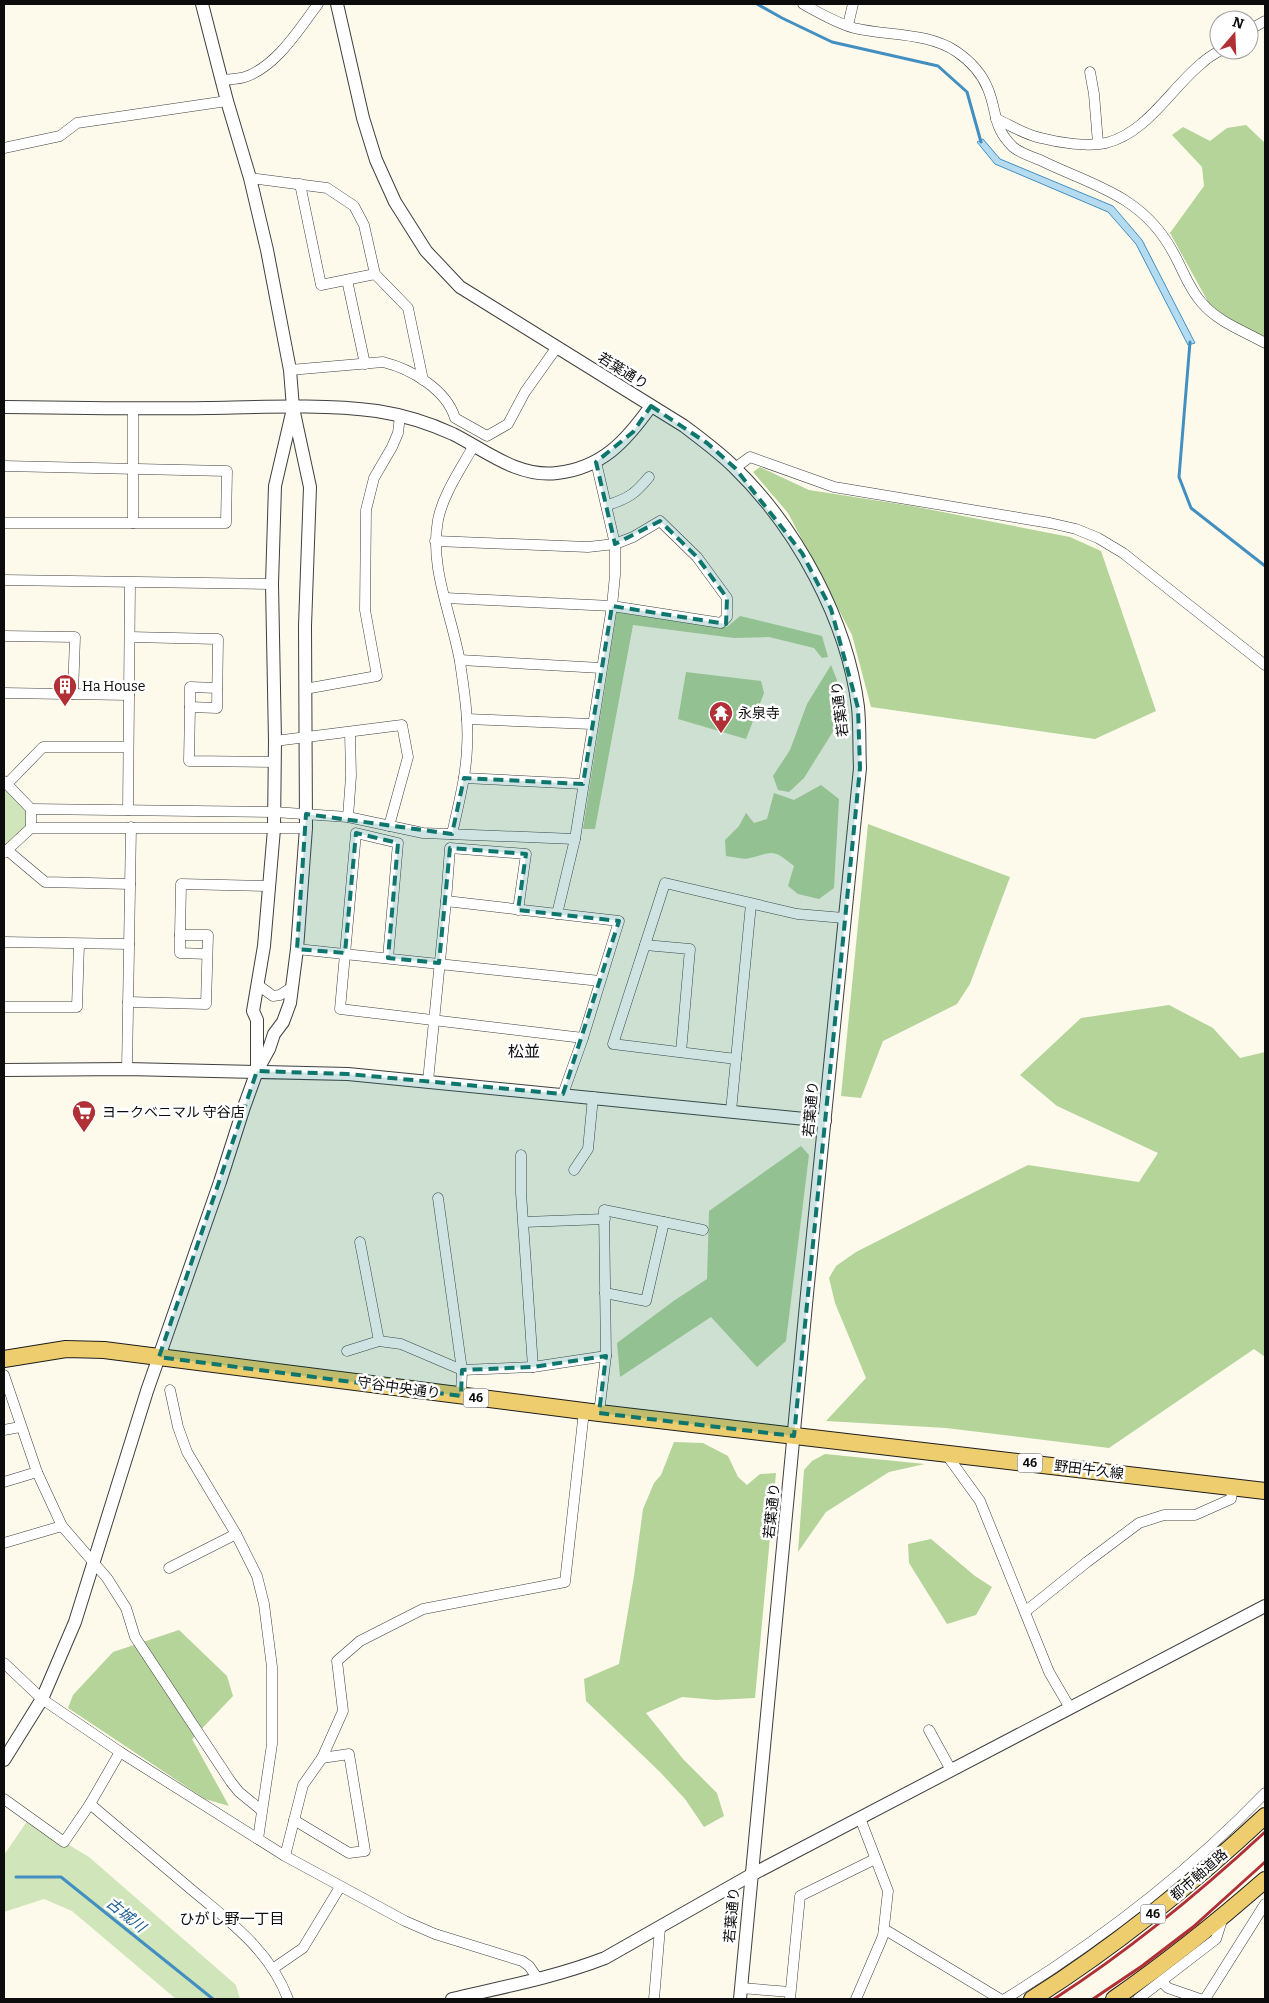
<svg xmlns="http://www.w3.org/2000/svg" width="1269" height="2003" viewBox="0 0 1269 2003" font-family="Bitter,'Noto Sans JP',serif">
	<rect width="100%" height="100%" fill="#fdfaec"/>
	<g fill="#d0e5b9">
		<path d="M4,787l23,24 -1,15 -22,21z"/>
		<path d="M30,1817l34,25 25,15 147,128 4,14h-64l-104,-88 -28,-12 -40,13v-57z"/>
	</g>
	<g fill="#b4d49a">
		<path d="M1246,125l19,18v196l-54,-32 -41,-74 34,-47 -2,-19 -30,-32 11,-8 27,14 17,-13z"/>
		<path d="M760,467l49,23 103,16 158,31 31,14 55,160 -61,28 -224,-32 -19,-72 -64,-122 -35,-41z"/>
		<path d="M617,610l110,17 13,-11 82,20 6,21 -6,1 -8,-10 -45,-11 -35,1 -101,-13 -38,204h-12z"/>
		<path d="M831,665l6,15v45l-33,53 -15,14 -11,-2 -5,-14 17,-26 17,-46z"/>
		<path d="M686,672l75,9 3,12 -18,46 -68,-20z"/>
		<path d="M821,785l18,14 -5,89 -15,11 -21,-5 -10,-8 6,-20c-22,-18 -20,-14 -44,-8 -7,2 -16,-1 -24,-2l-1,-16 14,-14 7,-13 8,10 13,-4 7,-26 20,7z"/>
		<path d="M868,824l142,53 -40,107 -13,20 -74,37 -22,57 -20,-2z"/>
		<path d="M1169,1005l44,23 27,30 25,-6v305l-11,-8 -145,99 -163,-20 -120,-7 40,-43 -31,-75 -6,-25 7,-12 20,-14 172,-87 111,17 19,-29 -101,-47 -37,-31 61,-57z"/>
		<path d="M801,1146l8,9 -23,186 -29,26 -46,-50 -91,60 -3,-34 58,-43 32,-21 2,-68z"/>
		<path d="M674,1442l29,1 25,13 10,21 9,8 13,-11 16,-1 -21,225 -39,2 -34,-3 -36,16 37,46 34,34 7,23 -20,11 -19,-28 -25,-27 -74,-71 -2,-22 35,-15 15,-88 9,-67 11,-26 7,-8z"/>
		<path d="M825,1454l100,10 -36,8 -63,40 -28,40 6,-82 8,-9z"/>
		<path d="M931,1539l44,37 17,11 -16,28 -29,9 -38,-61 -1,-19z"/>
		<path d="M179,1630l48,46 6,20 -41,43 37,67 -24,-7 -137,-91 5,-13 40,-43z"/>
	</g>
	<path fill="#b5dbf1" stroke="#428fc1" d="M983,139l17,20 113,47 29,34 53,103 -7,2 -52,-101 -28,-32 -113,-48 -18,-22z"/>
	<g fill="none" stroke-linecap="round" stroke-linejoin="round">
		<g stroke="#428fc1" stroke-width="3">
			<path d="M757,4l25,14 50,24 106,24 29,26 14,50"/>
			<path d="M1190,342l-11,135 12,31 74,58"/>
			<path d="M16,1877h45l152,122"/>
		</g>
		<g stroke="#3f3f3f" stroke-width="11">
			<g id="minor">
				<path d="M803,4c16,9 33,19 51,24 33,8 74,4 103,24 13,9 25,22 31,37 10,25 4,37 25,58 7,6 19,10 27,13 28,14 60,24 86,41 20,13 37,32 48,53 9,16 15,35 28,49 16,19 42,28 63,40"/>
				<path d="M848,25l5,-21"/>
				<path d="M1249,30l16,-9"/>
				<path d="M1090,72l4,22 4,49"/>
				<path d="M223,80c7,-1 16,-1 22,-3 32,-11 54,-48 73,-73"/>
				<path d="M996,119c15,6 29,16 45,19 19,5 46,9 65,5 41,-10 65,-55 96,-80 5,-5 12,-9 19,-13"/>
				<path d="M4,148l56,-12 17,-13 150,-22"/>
				<path d="M250,178l77,10 27,18 10,19 11,49 33,34 15,72"/>
				<path d="M300,184l21,101 54,-11"/>
				<path d="M347,280l18,84"/>
				<path d="M290,370l93,-8c28,7 63,27 72,56l32,18 21,-12 17,-32 32,-45"/>
				<path d="M4,466l223,5 -1,52h-222"/>
				<path d="M735,468l15,-11 84,30 216,36 26,6 22,9 25,15 142,112"/>
				<path d="M608,505c21,-7 27,-11 41,-28"/>
				<path d="M133,523v-114"/>
				<path d="M435,541l153,6 27,-3 18,-7 27,-16 37,36 30,41v19l-6,6 -109,-17 -167,-8"/>
				<path d="M4,580l268,4"/>
				<path d="M4,636l71,1 -2,57"/>
				<path d="M130,637l88,2 -1,69 -27,-1 -1,54 86,1"/>
				<path d="M460,660l141,8"/>
				<path d="M305,689l72,-13 -12,-66 1,-100 8,-32 18,-31 6,-14 2,-17"/>
				<path d="M4,693l125,2"/>
				<path d="M190,707v-20l27,1"/>
				<path d="M467,719l125,5"/>
				<path d="M275,741l127,-16 6,32 -19,69"/>
				<path d="M464,778l119,6"/>
				<path d="M4,781l27,28"/>
				<path d="M7,784l36,-37h85"/>
				<path d="M128,810l2,-227"/>
				<path d="M348,817l3,-41 -1,-44"/>
				<path d="M31,828v-19l243,3 74,5 75,16 152,6 -18,75"/>
				<path d="M452,834c6,-28 14,-57 15,-86 2,-28 -3,-58 -7,-86 -8,-47 -31,-94 -22,-142 5,-26 23,-51 36,-75"/>
				<path d="M575,839l37,-233 3,-31v-31l-19,-82"/>
				<path d="M7,850l38,32 85,2"/>
				<path d="M4,853l27,-25h275"/>
				<path d="M446,901l4,-53 76,6 -8,56"/>
				<path d="M180,935v18l27,1"/>
				<path d="M4,942l125,2"/>
				<path d="M645,945l45,4 -9,103"/>
				<path d="M297,949l303,32"/>
				<path d="M388,958l10,-115 -42,-10 -16,176 243,29"/>
				<path d="M258,985l15,11 7,-1 11,-7"/>
				<path d="M128,1002l78,2 2,-69h-28l1,-51 88,2"/>
				<path d="M4,1007h73l2,-63"/>
				<path d="M736,1059l-123,-15 52,-161 132,31 47,4"/>
				<path d="M127,1069l4,-242"/>
				<path d="M428,1081l18,-180 173,20 -36,117 -20,56"/>
				<path d="M731,1111l20,-207"/>
				<path d="M521,1155v38l12,174"/>
				<path d="M574,1170l14,-21 5,-52"/>
				<path d="M438,1198l24,172 -1,26"/>
				<path d="M524,1222l81,-3"/>
				<path d="M360,1242l19,99"/>
				<path d="M605,1293l41,8 18,-79"/>
				<path d="M347,1351l32,-10 22,3 61,26 71,-3 73,-11"/>
				<path d="M4,1375l33,97 25,54 45,52 19,30 9,29 96,145 8,10 22,18"/>
				<path d="M170,1390l8,37 9,25 49,82 21,42 7,28 8,63v77l-14,95"/>
				<path d="M599,1413l7,-57 -2,-146 99,20"/>
				<path d="M4,1430l16,-3"/>
				<path d="M946,1454l34,47 69,171 21,36"/>
				<path d="M4,1482l33,-10"/>
				<path d="M4,1543l58,-17"/>
				<path d="M169,1568l67,-34"/>
				<path d="M1026,1611l61,-49 52,-39 25,-8h31l36,-16 2,-12"/>
				<path d="M4,1663l38,36 78,53 165,104 120,65 30,13 87,27 7,5 9,13"/>
				<path d="M929,1730l22,40"/>
				<path d="M4,1799l60,43 26,-38 30,-52"/>
				<path d="M90,1804c32,27 64,54 96,81 40,34 83,63 102,114"/>
				<path d="M294,1820l55,33 16,-2 -16,-97 -27,4"/>
				<path d="M285,1856l18,-71 19,-27 21,-47 -6,-50 23,-20 63,-32 142,-27 19,-171"/>
				<path d="M884,1929l116,70"/>
				<path d="M274,1968l29,-20 37,-61"/>
				<path d="M1162,1982l6,6 32,11"/>
				<path d="M741,1988l49,4"/>
				<path d="M654,1999l6,-71"/>
				<path d="M790,1999l10,-103 75,-37"/>
				<path d="M856,1999l27,-63 5,-45 -28,-73"/>
				<path d="M1005,1999c94,-58 183,-126 260,-206"/>
				<path d="M1138,1999l78,-60 7,-22"/>
				<path d="M1205,1999l60,-95"/>
			</g>
		</g>
		<g stroke="#3f3f3f" stroke-width="14">
			<g id="tertiary">
				<path d="M337,4l26,114 13,42 19,42 31,49 34,36 224,139c17,13 35,26 50,41 63,61 113,153 124,240 2,20 1,41 2,61l-53,526 -67,705"/>
				<path d="M4,407c68,1 135,2 203,1 55,-1 116,-4 170,3 26,4 52,12 76,23 32,16 65,44 104,39 45,-5 69,-32 94,-67"/>
				<path d="M257,1069v-49l-4,-9 11,-65 10,-117 1,-88 -3,-157 3,-98 17,-73"/>
				<path d="M4,1070l123,-1 221,5 477,47"/>
				<path d="M4,1760l38,-61 33,-77 72,-231 73,-209 24,-75 13,-36 12,-22 5,-15 9,-12 7,-19 7,-54 9,-121 -1,-202 5,-139 -17,-79 -3,-38 -23,-120 -17,-72 -23,-77 -25,-97"/>
				<path d="M452,1999c51,-12 104,-22 153,-41l146,-83 514,-269"/>
			</g>
		</g>
		<g stroke="#1d1d1d" stroke-width="18">
			<g id="primary">
				<path d="M4,1359l62,-10 38,1 495,63 666,78"/>
				<path d="M1032,1999c84,-53 160,-115 233,-183"/>
				<path d="M1114,1999c53,-37 103,-77 151,-119"/>
			</g>
		</g>
		<use href="#minor" stroke="#fff" stroke-width="10"/>
		<use href="#tertiary" stroke="#fff" stroke-width="12"/>
		<use href="#primary" stroke="#edcd6d" stroke-width="16"/>
		<g stroke="#b03036" stroke-width="3">
			<path d="M1054,1999c76,-49 145,-106 211,-167"/>
			<path d="M1093,1999l49,-33 51,-39 72,-65"/>
		</g>
	</g>
	<path fill="#0f766e" fill-opacity="0.2" stroke="#0f766e" stroke-width="4" stroke-dasharray="10 6" stroke-linejoin="round" d="M651,406l56,37 28,25 67,85 29,56 27,99 2,60 -66,668 -195,-23 7,-57 -73,11 -71,3 -1,26 -302,-39 98,-286 91,3 215,20 56,-173 -101,-11 8,-56 -76,-6 -11,115 -51,-5 10,-115 -42,-10 -11,120 -48,-4 9,-135 146,20 12,-56 119,6 29,-178 114,18 1,-26 -30,-41 -37,-36 -45,23 -19,-82 37,-30z"/>
	<defs>
		<g id="building-pin" transform="scale(1.25)"><path d="M0 17L-7.5 6A9.5 9.5 0 1 1 7.5 6Z" fill="#b03036" stroke="#fff"/><path d="M-4-6H4V6H1V3H-1V6H-4ZM-2.5-4.3h1.7v1.8h-1.7ZM.8-4.3h1.7v1.8H.8ZM-2.5-1h1.7V.8h-1.7ZM.8-1h1.7V.8H.8Z" fill="#fff"/></g>
		<g id="temple-pin" transform="scale(1.25)"><path d="M0 17L-7.5 6A9.5 9.5 0 1 1 7.5 6Z" fill="#b03036" stroke="#fff"/><path d="M0-6L5-2H3V0L6.5 2.5H4V6H1.5V3h-3V6H-4V2.5H-6.5L-3 0V-2H-5Z" fill="#fff"/></g>
		<g id="supermarket-pin" transform="scale(1.25)"><path d="M0 17L-7.5 6A9.5 9.5 0 1 1 7.5 6Z" fill="#b03036" stroke="#fff"/><path d="M-6-5.5h2.5l.6 2H6L4.5 2H-2.5L-4.4-4H-6ZM-1.5 3.2a1.3 1.3 0 1 0 .1 0ZM3 3.2a1.3 1.3 0 1 0 .1 0Z" fill="#fff"/></g>
	</defs>
	<g fill-rule="evenodd">
		<use href="#building-pin" x="65" y="686"/>
		<use href="#temple-pin" x="721" y="713"/>
		<use href="#supermarket-pin" x="84" y="1112"/>
	</g>
	<g text-anchor="middle" dominant-baseline="central" stroke-width="5" stroke-linejoin="round" paint-order="stroke">
		<g fill="#fff" stroke="#555" stroke-width="1">
			<rect x="463.5" y="1388.5" width="25" height="19" rx="4"/>
			<rect x="1017.5" y="1453.5" width="25" height="19" rx="4"/>
			<rect x="1140.5" y="1904.5" width="25" height="19" rx="4"/>
		</g>
		<g font-size="12" font-weight="bold" fill="#0c0c0c">
			<text x="476" y="1398">46</text>
			<text x="1030" y="1463">46</text>
			<text x="1153" y="1914">46</text>
		</g>
		<g font-size="14" fill="#0c0c0c" stroke="#fff">
			<text transform="translate(623 371) rotate(32)">若葉通り</text>
			<text transform="translate(840 709) rotate(-97)">若葉通り</text>
			<text transform="translate(811 1109) rotate(-85)">若葉通り</text>
			<text transform="translate(399 1388) rotate(8)">守谷中央通り</text>
			<text transform="translate(1089 1470) rotate(7)">野田牛久線</text>
			<text transform="translate(772 1511) rotate(-84)">若葉通り</text>
			<text transform="translate(1199 1875) rotate(-41)">都市軸道路</text>
			<text transform="translate(732 1915) rotate(-85)">若葉通り</text>
		</g>
		<g font-size="14" fill="#0c0c0c" stroke="#fff" text-anchor="start">
			<text x="82" y="686">Ha House</text>
			<text x="738" y="713">永泉寺</text>
			<text x="102" y="1112">ヨークベニマル 守谷店</text>
		</g>
		<g font-size="15" font-style="italic" fill="#206193" stroke="#fff">
			<text transform="translate(126 1915) rotate(39)">古城川</text>
		</g>
		<g font-size="15" fill="#0c0c0c" stroke="#fff">
			<text x="232" y="1919">ひがし野一丁目</text>
		</g>
		<g font-size="16" fill="#0c0c0c" stroke="#fff">
			<text x="524" y="1051">松並</text>
		</g>
	</g>
	<rect width="1269" height="2003" fill="none" stroke="#0c0c0c" stroke-width="10"/>
	<g transform="translate(1234 35) rotate(19)"><circle r="24" fill="#ffffff" stroke="#9e9e9e"/>
	<path d="M0-4L9 19L0 12L-9 19Z" fill="#b03036"/>
	<text y="-8" font-size="14" font-weight="bold" text-anchor="middle" fill="#0c0c0c">N</text>
	</g>
</svg>
